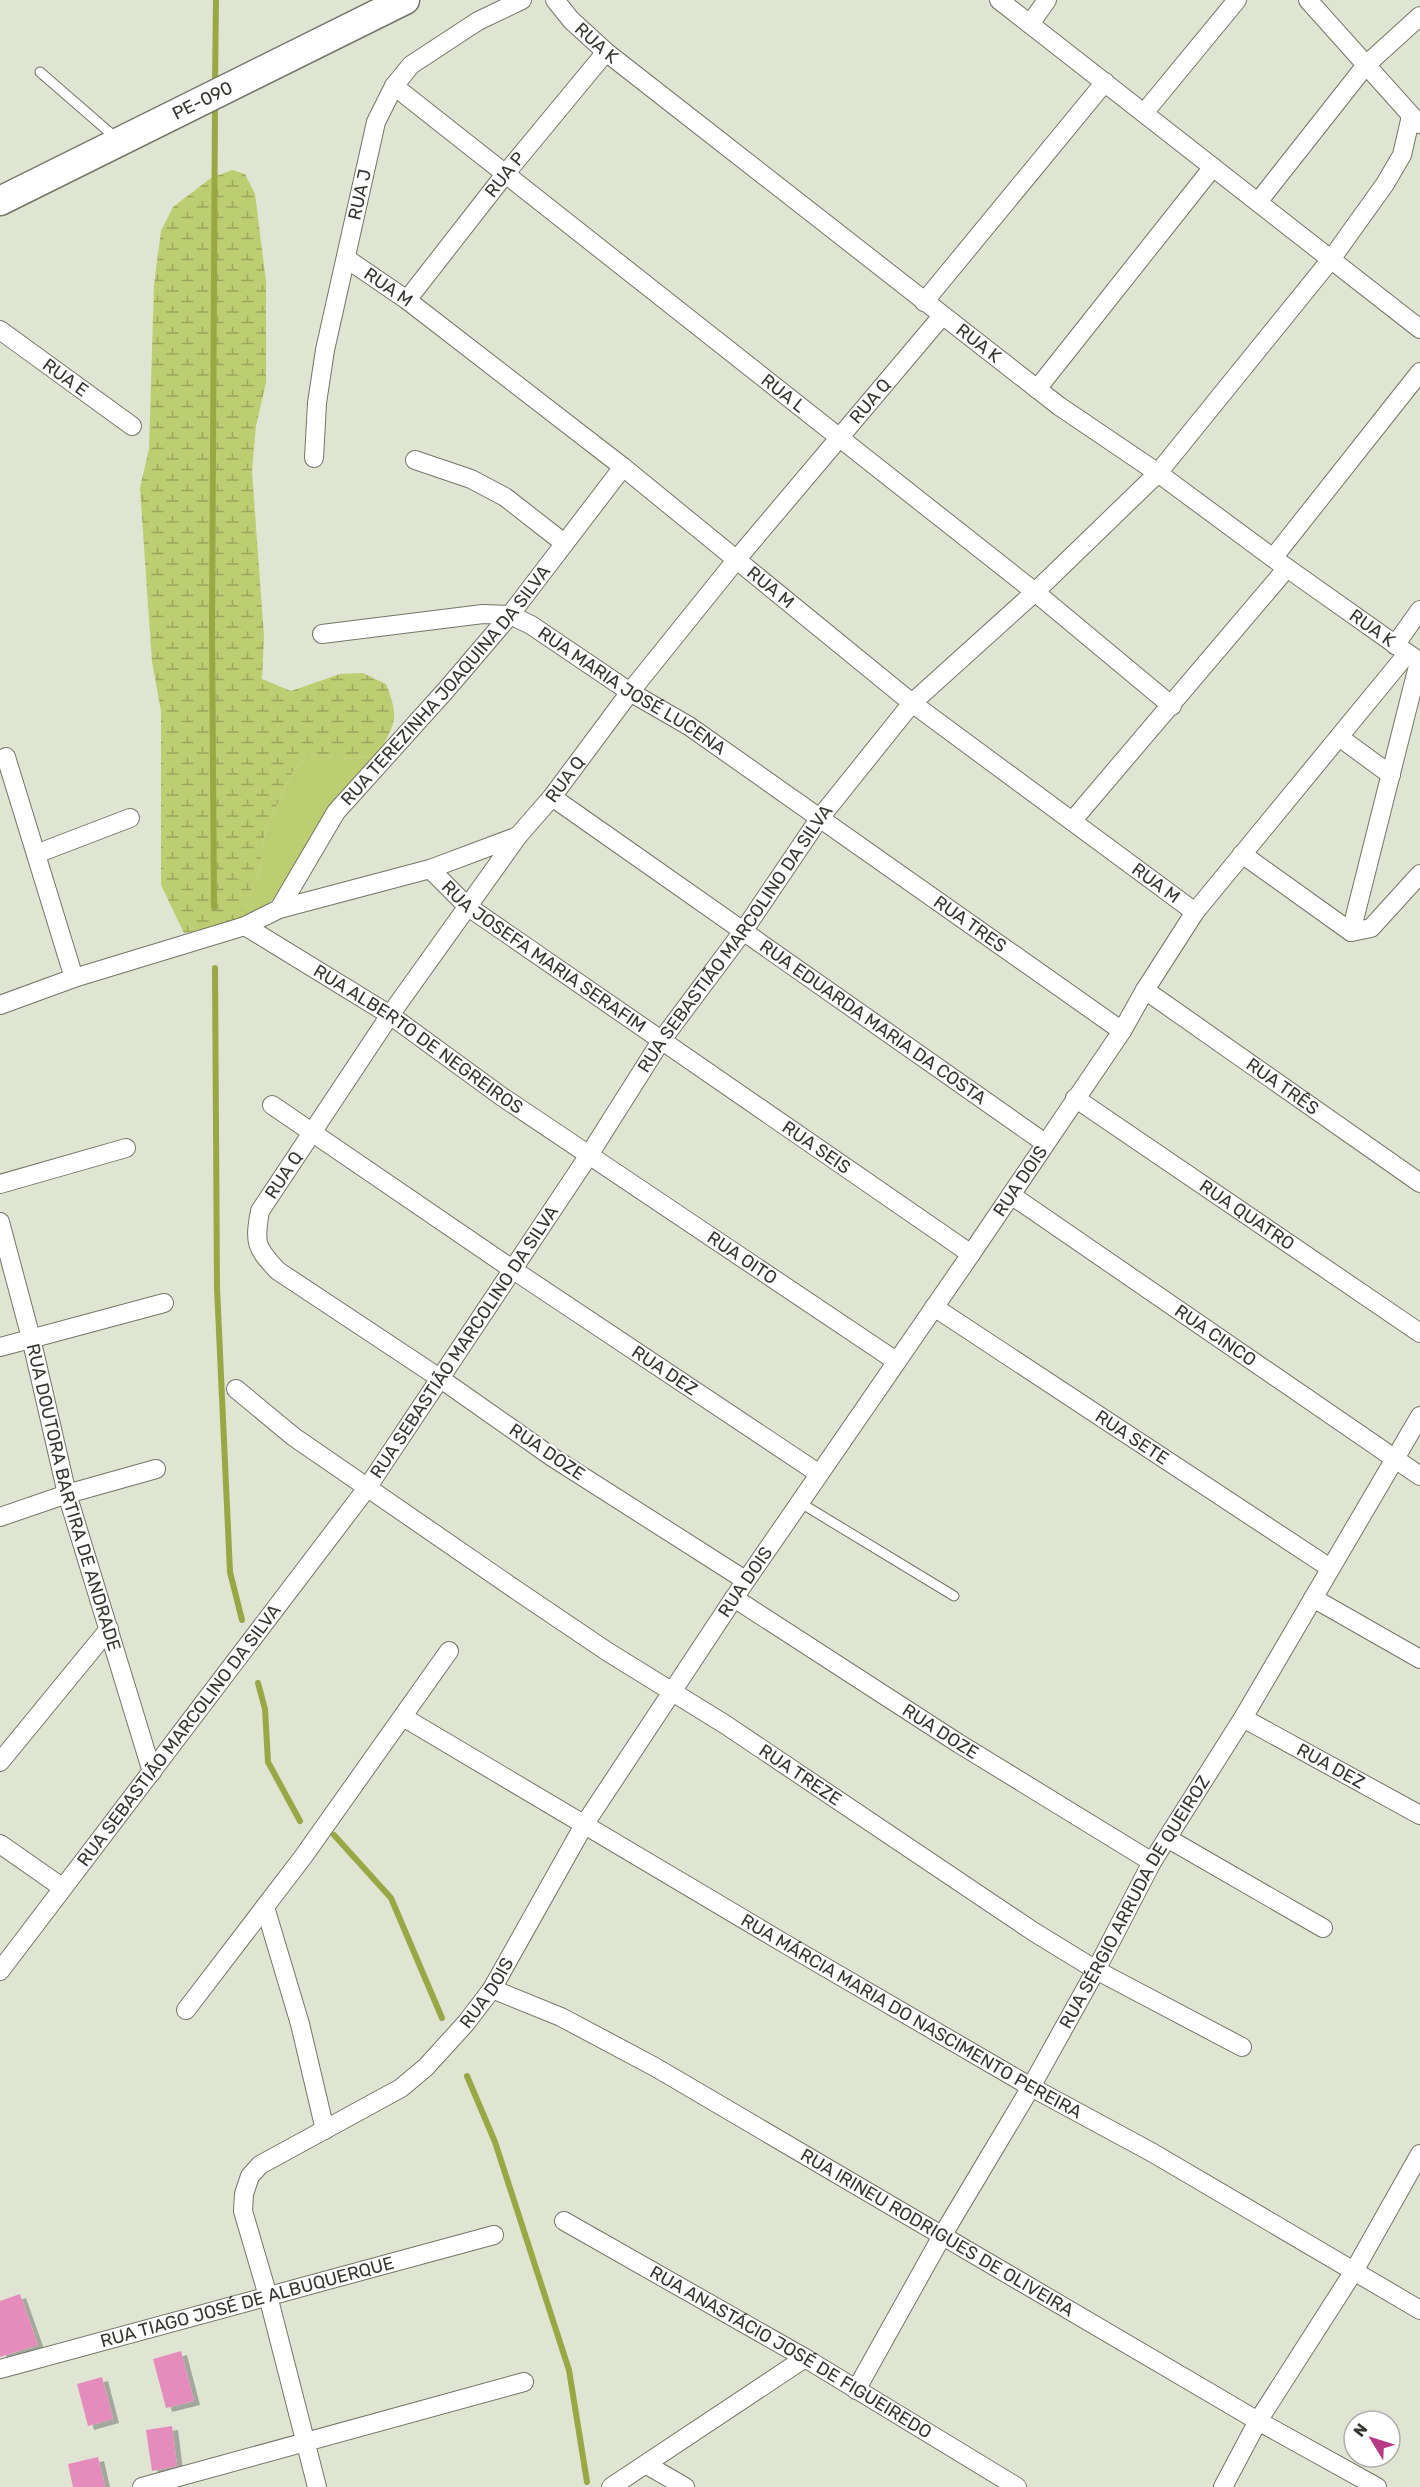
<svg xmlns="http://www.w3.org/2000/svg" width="1420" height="2487" viewBox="0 0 1420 2487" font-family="Rubik,sans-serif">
	<defs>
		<pattern id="wetland-marsh" width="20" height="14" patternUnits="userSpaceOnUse" patternTransform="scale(1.5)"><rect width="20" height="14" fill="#bdcd71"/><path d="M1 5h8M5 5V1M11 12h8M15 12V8" fill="none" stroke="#9aa75d"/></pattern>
		<filter id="shadow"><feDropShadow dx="6" dy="4" stdDeviation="0" flood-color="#0004"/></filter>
	</defs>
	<rect width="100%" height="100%" fill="#e0e4d3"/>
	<path fill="#bdcd71" d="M313,754l36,5 29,-4 -94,133 -23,23 -28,12 13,-18 13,-34 6,-41 29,-61z"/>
	<path fill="url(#wetland-marsh)" d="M232,170l13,4 10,20 11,88v101l-10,43 -4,45 12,166 -2,42 29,12 49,-17 23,-1 23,11c14,36 9,38 -8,71l-29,4 -36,-5 -19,15 -29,61 -6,41 -13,34 -13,19 -49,9 -23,-48v-174l-9,-49 -12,-174 9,-39 5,-164 7,-54 12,-24 38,-29z"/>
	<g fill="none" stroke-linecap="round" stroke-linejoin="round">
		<g stroke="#99a845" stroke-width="6">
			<path d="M215,84l1,-84"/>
			<path d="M214,907l-2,-279 3,-525"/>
			<path d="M215,968l2,320 13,284 12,48"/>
			<path d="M258,1683l7,26 3,53 32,59"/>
			<path d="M334,1835l57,63 51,120"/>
			<path d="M467,2076l28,66 74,228 18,112"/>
		</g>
	</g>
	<g fill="#e68cbd" filter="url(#shadow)">
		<path d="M20,2294l18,51 -38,12v-56z"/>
		<path d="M181,2351l13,50 -28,7 -13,-49z"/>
		<path d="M102,2377l11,42 -25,7 -11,-42z"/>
		<path d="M172,2426l5,40 -25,5 -6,-41z"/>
		<path d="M98,2457l7,30h-32l-5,-23z"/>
	</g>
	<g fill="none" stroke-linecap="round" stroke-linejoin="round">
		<g stroke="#727667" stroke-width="11">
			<g id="lane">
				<path d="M40,72l76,66"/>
				<path d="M799,1502l155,94"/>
			</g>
		</g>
		<g stroke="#727667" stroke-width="20">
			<g id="street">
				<path id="s1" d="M555,0l16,20 35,32 453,354 99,67 115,85 147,104"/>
				<path d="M999,0l421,329"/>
				<path d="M1308,0l111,124"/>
				<path d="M1030,24l17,-24"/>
				<path id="s2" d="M394,86l641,506 137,114"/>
				<path d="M1144,113l93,-113"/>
				<path d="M1258,202l108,-137 54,-49"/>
				<path id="s3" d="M347,259l60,41 216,167 289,236 283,209"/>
				<path id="s4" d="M407,300l99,-127 100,-121"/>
				<path d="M924,302l181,-220"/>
				<path id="s5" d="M0,330l132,96"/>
				<path d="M1037,389l176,-222"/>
				<path id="s6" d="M314,458l3,-55 8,-53 51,-228 18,-36 17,-21 67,-44 44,-21"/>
				<path d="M415,460l56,19 34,18 59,46"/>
				<path d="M1273,558l147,-186"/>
				<path id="s7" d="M322,634l161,-20 27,1 21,10 99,67 59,34 433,305"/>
				<path d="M1395,645l25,-35"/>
				<path d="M1339,737l52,38"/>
				<path d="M6,757l68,221"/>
				<path id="s8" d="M552,797l493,346"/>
				<path d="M1073,820l214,-252"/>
				<path d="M36,854l94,-36"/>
				<path d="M1242,854l109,78 20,-4 49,-54"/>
				<path id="s9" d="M430,869l37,37 504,348"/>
				<path id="s10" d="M279,909l57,-97 110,-122 64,-75 113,-148"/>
				<path id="s11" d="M245,926l145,89 111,81 395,265"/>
				<path d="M1351,932l68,-270"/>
				<path id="s12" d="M1145,990l275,193"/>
				<path d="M0,1005l74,-27 171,-52 34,-17 151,-40 88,-33"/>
				<path id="s13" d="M1075,1098l345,235"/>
				<path id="s14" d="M272,1105l240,164 306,204"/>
				<path d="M0,1184l126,-36"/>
				<path id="s15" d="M1011,1195l409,281"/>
				<path id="s16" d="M0,1222l31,116 36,156 85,278"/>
				<path id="s17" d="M934,1307l396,261"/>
				<path d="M0,1347l164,-44"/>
				<path id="s18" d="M236,1389l58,48 225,155 89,60 118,73 308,207 62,38 146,77"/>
				<path d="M0,1517l67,-23 89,-25"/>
				<path id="s19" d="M745,1580l-193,-123 -111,-78 -163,-108c-22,-23 -24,-28 -18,-60l130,-196 128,-179 34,-39 78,-105 107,-133 205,-243"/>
				<path id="s20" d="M734,1598l224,145 194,119"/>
				<path d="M1313,1598l107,61"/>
				<path id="s21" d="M403,1717l379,225 249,145 122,66 267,157"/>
				<path id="s22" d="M1243,1718l177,97"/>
				<path d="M0,1762l109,-133"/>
				<path d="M1167,1838l156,90"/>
				<path d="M0,1844l63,44"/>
				<path d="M265,1907l35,117 25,106"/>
				<path id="s23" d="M0,1971l367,-483 222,-333 72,-114 83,-111 75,-111 93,-116 123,-111 123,-119 174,-215 53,-74 17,-29 9,-39"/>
				<path id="s24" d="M492,1989l69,28 94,50 603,354 119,66"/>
				<path d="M186,2010l117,-153 146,-206"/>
				<path id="s25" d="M564,2221l241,137 212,129"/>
				<path id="s26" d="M0,2369l494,-134"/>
				<path id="s27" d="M856,2390l86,-154 89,-149 65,-117 56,-108 91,-144 177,-302"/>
				<path d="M647,2465l38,22"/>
				<path d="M142,2487l382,-105"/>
				<path id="s28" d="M317,2487l-49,-191 -25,-85 1,-17 6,-18 10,-11 141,-77 25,-21 40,-44 26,-34 92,-164 150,-227 237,-344 151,-223 23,-41 50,-78 212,-258"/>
				<path d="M611,2487l194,-129"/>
				<path d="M1223,2487l35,-66 96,-150 66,-117"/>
			</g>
		</g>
		<g stroke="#727667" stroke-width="31">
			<g id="primary">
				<path id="s29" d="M0,201l405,-201"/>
			</g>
		</g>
		<use href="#lane" stroke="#fff" stroke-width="9"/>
		<use href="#street" stroke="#fff" stroke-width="18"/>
		<use href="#primary" stroke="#fff" stroke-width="28"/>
	</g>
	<g text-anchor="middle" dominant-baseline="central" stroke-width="4.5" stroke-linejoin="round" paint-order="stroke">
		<g font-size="18" fill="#353730" stroke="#fff">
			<text stroke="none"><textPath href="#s1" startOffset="60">RUA K</textPath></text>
			<text stroke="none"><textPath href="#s29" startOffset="226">PE-090</textPath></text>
			<text stroke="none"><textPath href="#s4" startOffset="159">RUA P</textPath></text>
			<text stroke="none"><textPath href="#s6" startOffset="268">RUA J</textPath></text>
			<text stroke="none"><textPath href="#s3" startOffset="50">RUA M</textPath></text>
			<text stroke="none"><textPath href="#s1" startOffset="546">RUA K</textPath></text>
			<text stroke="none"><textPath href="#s5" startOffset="81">RUA E</textPath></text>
			<text stroke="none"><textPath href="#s2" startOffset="496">RUA L</textPath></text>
			<text stroke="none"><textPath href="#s19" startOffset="1642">RUA Q</textPath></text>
			<text stroke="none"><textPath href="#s3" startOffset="536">RUA M</textPath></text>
			<text stroke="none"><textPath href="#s1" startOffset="1032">RUA K</textPath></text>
			<text stroke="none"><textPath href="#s10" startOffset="280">RUA TEREZINHA JOAQUINA DA SILVA</textPath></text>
			<text stroke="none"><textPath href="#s7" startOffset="333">RUA MARIA JOSÉ LUCENA</textPath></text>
			<text stroke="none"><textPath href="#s19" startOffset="1156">RUA Q</textPath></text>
			<text stroke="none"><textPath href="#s3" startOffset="1022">RUA M</textPath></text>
			<text stroke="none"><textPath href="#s7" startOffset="744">RUA TRES</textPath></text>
			<text stroke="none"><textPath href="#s23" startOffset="1268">RUA SEBASTIÃO MARCOLINO DA SILVA</textPath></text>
			<text stroke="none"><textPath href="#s9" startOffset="144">RUA JOSEFA MARIA SERAFIM</textPath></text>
			<text stroke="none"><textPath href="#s8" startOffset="392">RUA EDUARDA MARIA DA COSTA</textPath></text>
			<text stroke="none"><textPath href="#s11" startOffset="207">RUA ALBERTO DE NEGREIROS</textPath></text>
			<text stroke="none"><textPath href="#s12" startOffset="168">RUA TRÊS</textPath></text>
			<text stroke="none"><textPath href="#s9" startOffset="477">RUA SEIS</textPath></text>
			<text stroke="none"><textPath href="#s19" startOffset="670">RUA Q</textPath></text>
			<text stroke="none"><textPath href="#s28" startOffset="1598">RUA DOIS</textPath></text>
			<text stroke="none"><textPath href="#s13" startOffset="208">RUA QUATRO</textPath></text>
			<text stroke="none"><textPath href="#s11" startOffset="598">RUA OITO</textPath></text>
			<text stroke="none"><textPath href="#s15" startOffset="248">RUA CINCO</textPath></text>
			<text stroke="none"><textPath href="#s23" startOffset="782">RUA SEBASTIÃO MARCOLINO DA SILVA</textPath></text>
			<text stroke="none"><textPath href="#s14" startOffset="474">RUA DEZ</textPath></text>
			<text stroke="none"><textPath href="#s17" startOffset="237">RUA SETE</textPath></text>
			<text transform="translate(547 1452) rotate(34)">RUA DOZE</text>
			<text stroke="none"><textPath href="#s16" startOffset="285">RUA DOUTORA BARTIRA DE ANDRADE</textPath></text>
			<text stroke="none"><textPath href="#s28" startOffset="1112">RUA DOIS</textPath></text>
			<text stroke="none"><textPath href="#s20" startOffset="246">RUA DOZE</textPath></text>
			<text stroke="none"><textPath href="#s23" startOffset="296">RUA SEBASTIÃO MARCOLINO DA SILVA</textPath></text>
			<text stroke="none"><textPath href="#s22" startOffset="100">RUA DEZ</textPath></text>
			<text stroke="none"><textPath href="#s18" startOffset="684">RUA TREZE</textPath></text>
			<text stroke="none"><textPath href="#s27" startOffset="562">RUA SÉRGIO ARRUDA DE QUEIROZ</textPath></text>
			<text stroke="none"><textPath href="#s28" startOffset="626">RUA DOIS</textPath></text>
			<text stroke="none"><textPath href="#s21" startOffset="590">RUA MÁRCIA MARIA DO NASCIMENTO PEREIRA</textPath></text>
			<text stroke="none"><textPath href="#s24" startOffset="508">RUA IRINEU RODRIGUES DE OLIVEIRA</textPath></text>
			<text stroke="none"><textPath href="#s26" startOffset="256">RUA TIAGO JOSÉ DE ALBUQUERQUE</textPath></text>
			<text stroke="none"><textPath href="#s25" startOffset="262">RUA ANASTÁCIO JOSÉ DE FIGUEIREDO</textPath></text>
		</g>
	</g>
	<g transform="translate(1372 2439) rotate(308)"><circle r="28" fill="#ffffff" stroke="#aeafac" stroke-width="1.5"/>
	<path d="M0-4.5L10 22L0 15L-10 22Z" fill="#b83a87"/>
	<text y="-9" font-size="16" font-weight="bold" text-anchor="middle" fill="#353730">N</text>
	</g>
</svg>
